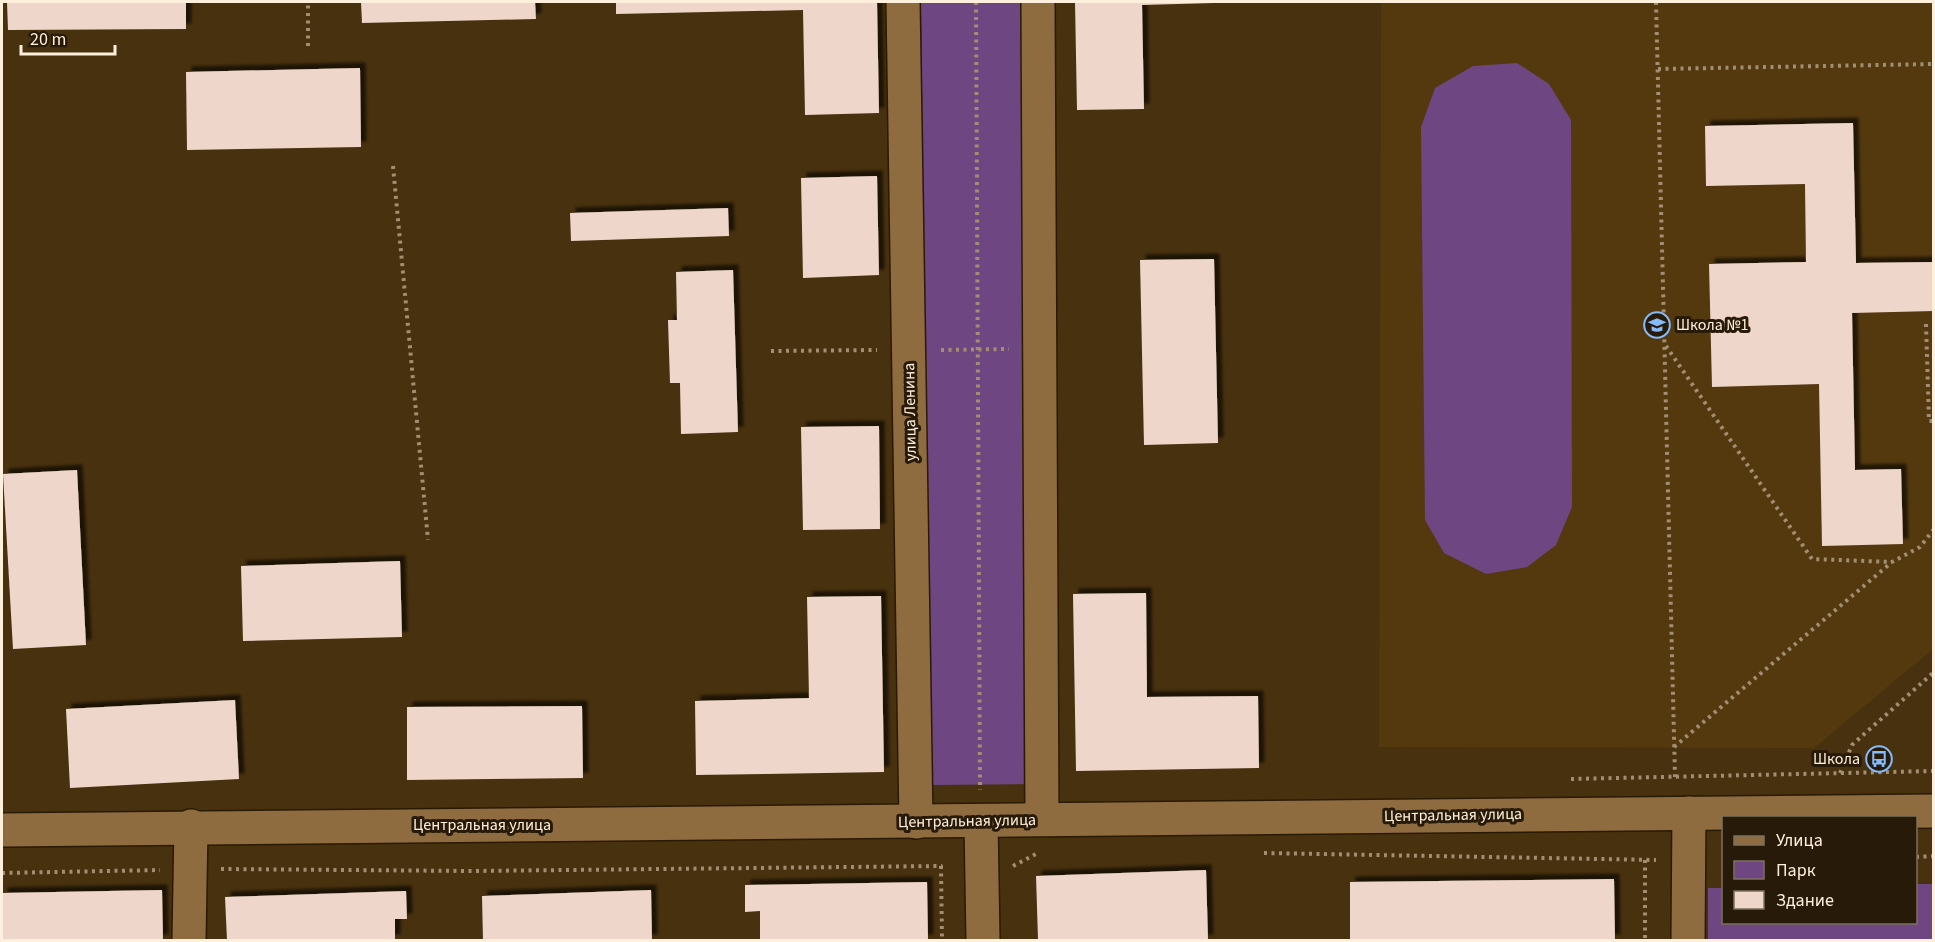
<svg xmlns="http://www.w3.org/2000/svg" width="1935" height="942" viewBox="0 0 1935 942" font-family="'Source Sans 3',sans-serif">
	<defs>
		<filter id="shadow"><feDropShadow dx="5.5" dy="-5.5" stdDeviation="1.5" flood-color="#0009"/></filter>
	</defs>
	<rect width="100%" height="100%" fill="#48310e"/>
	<path fill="#54390f" d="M1381,2h552v647l-119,99 -435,-1z"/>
	<g fill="#6d4682">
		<path d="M921,2h100l10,782 -101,1z"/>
		<path d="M1517,63l32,21 22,36 1,387 -16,38 -29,22 -41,7 -42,-21 -19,-33 -4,-393 14,-39 38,-22z"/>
		<path d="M1916,884h17v56h-225v-52h15l1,34h192z"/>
	</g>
	<g fill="#eed7ca" filter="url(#shadow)">
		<path d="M7,2h179v27l-178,1z"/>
		<path d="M361,2h174l1,17 -174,4z"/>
		<path d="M616,2h261l2,111 -74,2 -2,-105 -187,4z"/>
		<path d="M1075,2h139v1l-72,2 2,104 -67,1z"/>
		<path d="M360,68l1,79 -174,3 -1,-78z"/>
		<path d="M1853,123l3,140 78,-1v49l-82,2 3,157 46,-1 2,75 -81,2 -3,-162 -107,3 -3,-123 97,-2 -1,-78 -99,2 -1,-60z"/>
		<path d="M877,176l2,99 -76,3 -2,-100z"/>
		<path d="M728,208l1,28 -158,5 -1,-28z"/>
		<path d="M1214,259l4,184 -74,2 -4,-185z"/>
		<path d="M733,270l5,162 -57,2 -1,-51h-10l-2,-63h9l-1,-48z"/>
		<path d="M879,426l1,103 -77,1 -2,-103z"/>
		<path d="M77,470l9,175 -73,4 -10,-175z"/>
		<path d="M400,561l2,76 -159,4 -2,-75z"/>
		<path d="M1146,593l1,104 111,-1 1,72 -183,3 -3,-177z"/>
		<path d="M881,596l3,176 -188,3 -1,-74 114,-3 -2,-101z"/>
		<path d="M235,700l4,79 -169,9 -4,-79z"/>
		<path d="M582,706l1,72 -176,2v-73z"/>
		<path d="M1206,870l2,70h-170l-2,-64z"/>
		<path d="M1614,879l1,61h-265v-58z"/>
		<path d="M927,882l1,58h-168v-29l-15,1v-27z"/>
		<path d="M162,890l1,50h-161v-47z"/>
		<path d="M651,890l1,50h-169l-1,-44z"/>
		<path d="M406,891l1,28h-12v21h-168l-2,-43z"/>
	</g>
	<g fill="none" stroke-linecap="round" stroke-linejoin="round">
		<g stroke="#2a1a03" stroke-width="36">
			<g id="minor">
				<path d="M903,2l13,820"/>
				<path d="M1038,2l4,817"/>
				<path d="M981,822l2,118"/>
				<path d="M2,830l1932,-19"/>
				<path d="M189,940l2,-114"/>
				<path d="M1688,940l1,-127"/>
			</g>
		</g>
		<g stroke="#a18e73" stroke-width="4" stroke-dasharray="3 4.5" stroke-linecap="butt">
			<path d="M976,2l4,788"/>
			<path d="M1656,2l19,775"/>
			<path d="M308,46v-44"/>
			<path d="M1658,69l276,-5"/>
			<path d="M393,166l35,374"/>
			<path d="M1926,324l3,97h5"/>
			<path d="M1666,346l146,213 80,3"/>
			<path d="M941,350l68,-1"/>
			<path d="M771,351l106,-1"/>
			<path d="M1674,747l218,-185 28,-15 14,-18"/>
			<path d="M1840,773l12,-28 82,-73"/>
			<path d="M1571,779l363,-8"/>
			<path d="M1264,853l392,7"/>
			<path d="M1916,857l18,-1"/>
			<path d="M1645,860v80"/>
			<path d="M1013,866l23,-12"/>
			<path d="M221,869l251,2 469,-5 1,74"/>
			<path d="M2,873l158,-3"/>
		</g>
		<use href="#minor" stroke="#8e6c40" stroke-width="33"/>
	</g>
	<defs>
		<g id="school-ring" transform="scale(1.35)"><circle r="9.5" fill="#281a08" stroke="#85bbfb" stroke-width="1.5"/><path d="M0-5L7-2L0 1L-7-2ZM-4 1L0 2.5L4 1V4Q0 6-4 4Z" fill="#85bbfb"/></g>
		<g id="bus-ring" transform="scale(1.35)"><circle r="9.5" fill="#281a08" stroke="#85bbfb" stroke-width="1.5"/><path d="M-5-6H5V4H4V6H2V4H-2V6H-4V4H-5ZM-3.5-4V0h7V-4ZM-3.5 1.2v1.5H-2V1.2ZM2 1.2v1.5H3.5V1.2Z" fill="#85bbfb"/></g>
	</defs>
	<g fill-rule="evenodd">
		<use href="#school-ring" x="1657" y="325"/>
		<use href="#bus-ring" x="1879" y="759"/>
	</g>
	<g text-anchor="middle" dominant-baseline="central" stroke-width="6" stroke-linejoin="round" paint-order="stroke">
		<g font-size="16" fill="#fff0dd" stroke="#281a08" text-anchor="start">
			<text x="1676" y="325">Школа №1</text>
			<text x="1860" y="759" text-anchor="end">Школа</text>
		</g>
		<g font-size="16" fill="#fff0dd" stroke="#281a08">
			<text transform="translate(910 412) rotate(-91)">улица Ленина</text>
			<text transform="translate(1453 815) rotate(-1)">Центральная улица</text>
			<text transform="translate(967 821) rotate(-1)">Центральная улица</text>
			<text x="482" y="825">Центральная улица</text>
		</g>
	</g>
	<rect width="1935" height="942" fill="none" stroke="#fff0dd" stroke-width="6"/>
	<rect x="1722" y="816" width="195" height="108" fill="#281a08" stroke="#7e705d" stroke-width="1.5"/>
	<rect x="1734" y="836" width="30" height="9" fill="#8e6c40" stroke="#7e705d" stroke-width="1.5"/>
	<text x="1776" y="846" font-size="18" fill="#fff0dd">Улица</text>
	<rect x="1734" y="861" width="30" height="18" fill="#6d4682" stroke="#7e705d" stroke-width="1.5"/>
	<text x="1776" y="876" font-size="18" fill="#fff0dd">Парк</text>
	<rect x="1734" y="891" width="30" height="18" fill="#eed7ca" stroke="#7e705d" stroke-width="1.5"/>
	<text x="1776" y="906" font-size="18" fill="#fff0dd">Здание</text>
	<path d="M21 45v9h94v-9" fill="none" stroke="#fff0dd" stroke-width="3"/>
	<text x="30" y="45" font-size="18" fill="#fff0dd" stroke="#281a08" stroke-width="4.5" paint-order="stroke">20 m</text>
</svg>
